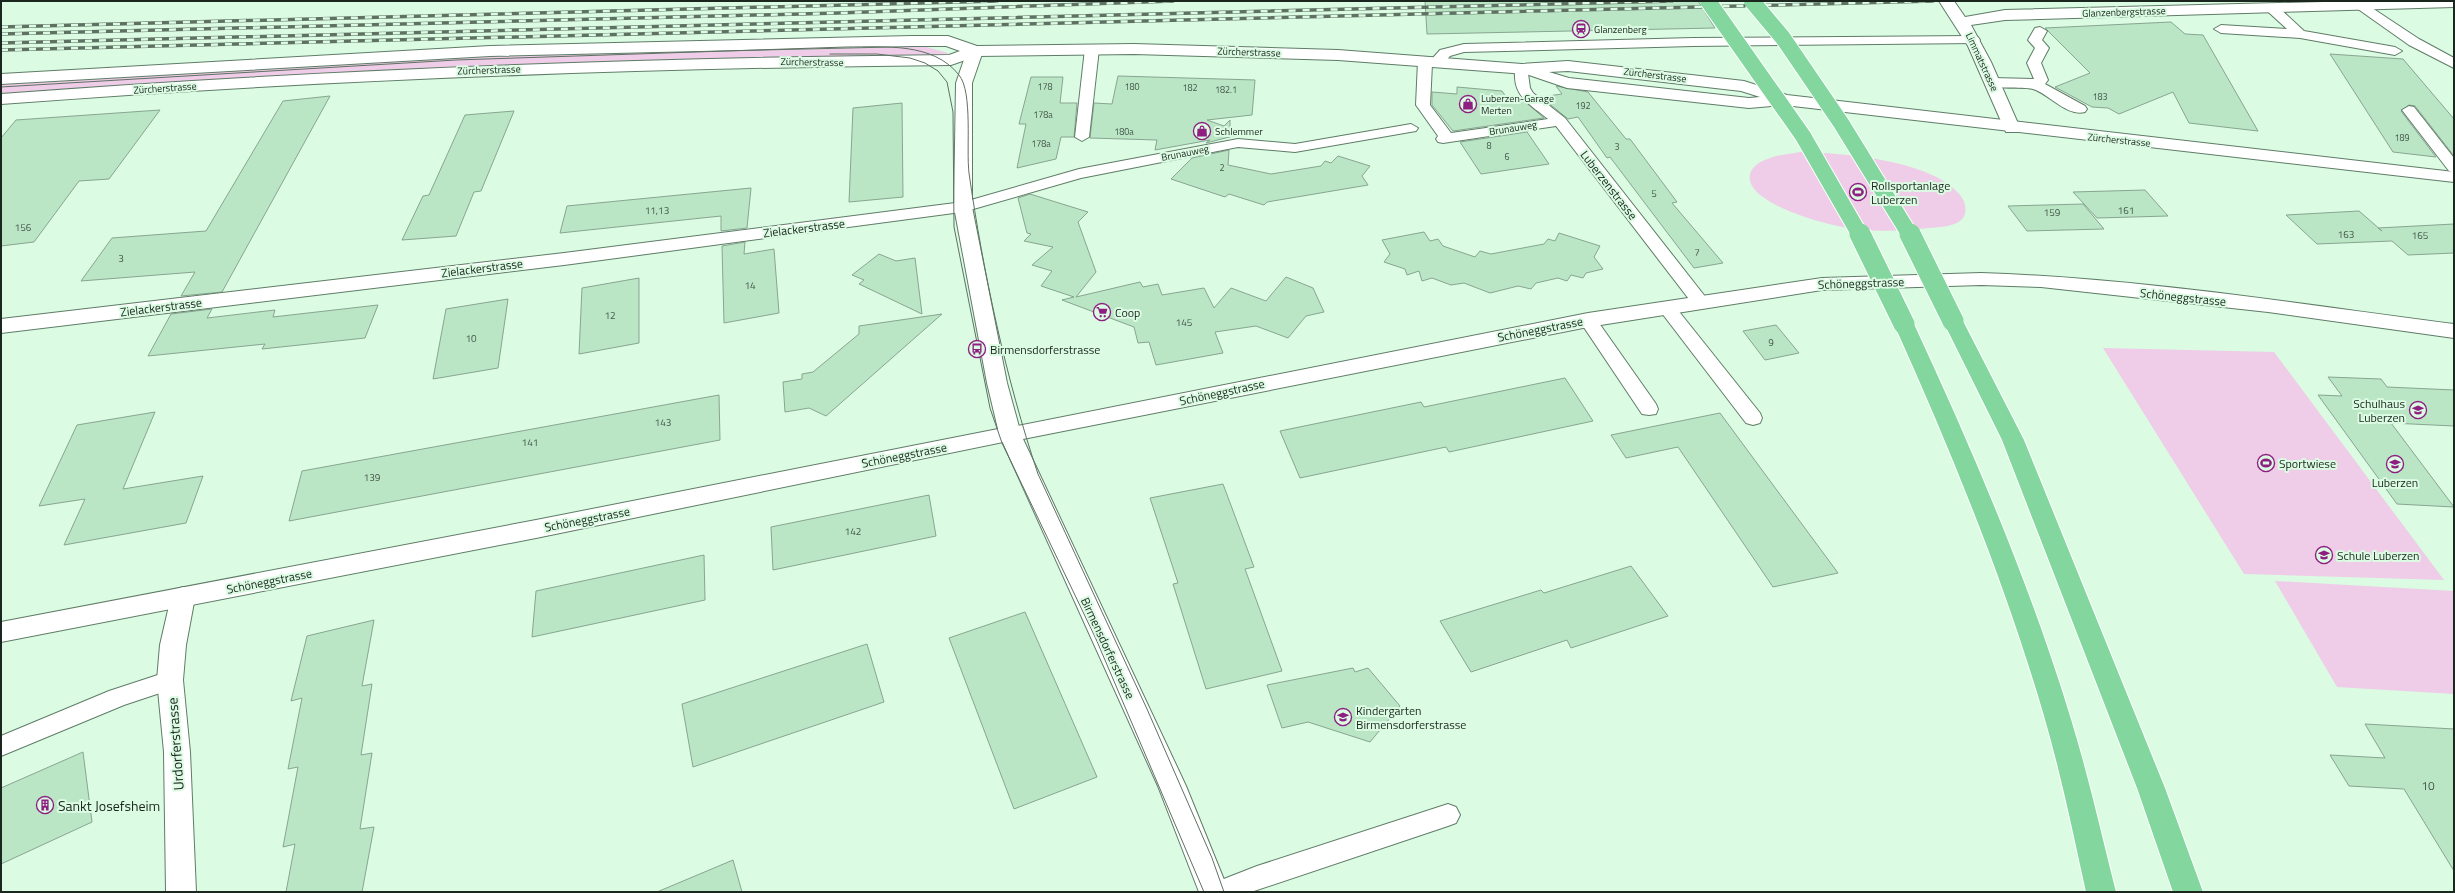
<svg xmlns="http://www.w3.org/2000/svg" width="2455" height="893" viewBox="0 0 2455 893" font-family="'Titillium Web',sans-serif">
	<rect width="100%" height="100%" fill="#dbfbe3"/>
	<g fill="#efcce7">
		<path d="M919,45l29,8 -2,3 -197,2 -195,7 -553,30v-11l502,-29z"/>
		<path d="M1800,152c43,1 132,8 160,43 5,6 8,16 3,23 -7,9 -24,9 -34,10 -29,3 -62,5 -91,-2 -19,-4 -94,-24 -88,-52 2,-7 9,-12 15,-14 11,-5 24,-6 35,-8z"/>
		<path d="M2103,348l171,4 170,228 -200,-6z"/>
		<path d="M2275,581l179,10v103l-117,-7z"/>
	</g>
	<g fill="#bae6c6" stroke="#88a590">
		<path d="M1425,1h273l17,27 -288,6z"/>
		<path d="M2171,22l14,12 18,1 55,96 -69,-8 -16,-31 -54,22 -11,-6 -16,-1 -37,-20 35,-14 -45,-45z"/>
		<path d="M2330,54l73,5 51,60v37l-39,-50 -6,-1 -8,6 35,46 -43,-5z"/>
		<path d="M1118,76l137,4 -3,35 -45,5 17,6 6,-6v8l15,5 -39,10 4,-3 -55,10 2,-10 -67,-2 4,-35 18,1z"/>
		<path d="M1031,77h32l-3,26h17l-3,34h-13l-5,22 -39,9 9,-44h-7z"/>
		<path d="M1556,86l32,6 38,47h4l47,63 -5,1 51,60 -29,5 -84,-111 -3,1 -29,-41 -10,2 -27,-22 21,-3z"/>
		<path d="M1457,87l45,4 7,10 13,-2 22,19 -91,13 -21,-26v-13l25,2z"/>
		<path d="M330,96l-108,196 -41,4 14,-24 -114,9 31,-43 94,-7 77,-130z"/>
		<path d="M902,103l1,94 -54,5 4,-94z"/>
		<path d="M160,110l-51,69 -30,2 -45,61 -33,4v-108l15,-18z"/>
		<path d="M514,111l-33,80 -7,1 -18,44 -54,4 21,-44 6,-1 36,-80z"/>
		<path d="M1527,132l22,32 -68,10 -21,-32z"/>
		<path d="M1229,150l-1,15 43,9 50,-8 4,-5 6,2 7,-7 32,10 -8,10 6,9 -101,17 -3,3 -35,-11 -4,3 -54,-18 21,-21z"/>
		<path d="M751,188l-4,40 -26,3v-15l-161,17 7,-27z"/>
		<path d="M2145,190l23,26 -71,2 -24,-26z"/>
		<path d="M1030,194l58,18 -10,10 18,50 -20,25 64,-15 3,5 15,-3 4,11 42,-7 10,20 17,-20 35,13 20,-24 27,11 11,24 -18,4 -18,22 -32,-12 -41,6 8,21 -67,12 -7,-23 -11,1 -4,-16 -72,-27 12,-3 -33,-11 11,-15 -20,-6 21,-18 -29,-6 7,-7 -4,-1 -9,-35z"/>
		<path d="M2083,204l21,25 -77,2 -19,-25z"/>
		<path d="M2359,211l23,20 -4,-3 76,-4v29l-46,2 -16,-14 -75,3 -31,-29z"/>
		<path d="M1424,232l6,9 8,-2 5,7 32,11 5,-6 11,3 53,-10 4,-5 7,2 4,-8 41,13 -6,11 9,12 -17,4 -3,5 -12,-3 -4,6 -9,-3 -22,5 -5,6 -13,-3 -28,7 -26,-10 -13,2 -19,-7 -10,3 -3,-10 -12,4 -2,-6 -21,-7 6,-8 -8,-14z"/>
		<path d="M745,242l-1,12 30,-5 5,64 -55,10 -2,-77z"/>
		<path d="M879,254l17,7 19,-3 7,56 -63,-30 5,-4 -12,-5z"/>
		<path d="M639,278v65l-60,11 3,-66z"/>
		<path d="M508,299l-10,69 -65,11 13,-70z"/>
		<path d="M378,305l-13,33 -103,11 3,-5 -117,12 23,-42 41,-5 -5,9 68,-8 -2,7z"/>
		<path d="M942,314l-116,102 -17,-8 -24,4 -2,-30 19,-3v-5l11,-2 46,-38v-8z"/>
		<path d="M1776,325l23,28 -34,7 -22,-29z"/>
		<path d="M2328,377l53,2 6,8 67,3v36l-63,-3 63,84 -57,-3 -79,-109 24,1z"/>
		<path d="M1565,378l28,43 -144,31 -3,-5 -146,31 -20,-47 141,-29 3,5z"/>
		<path d="M719,395l1,45 -431,81 13,-50z"/>
		<path d="M155,412l-32,77 80,-13 -17,47 -122,22 21,-46 -46,7 38,-81z"/>
		<path d="M1720,413l25,34 93,126 -65,14 -95,-140 -52,11 -15,-23z"/>
		<path d="M1223,484l31,83 -9,2 37,102 -76,18 -33,-105 5,-1 -28,-85z"/>
		<path d="M929,495l7,41 -163,34 -2,-43z"/>
		<path d="M704,555l1,45 -173,37 4,-46z"/>
		<path d="M1631,566l37,50 -97,32 -4,-8 -96,32 -31,-51 101,-31 3,3z"/>
		<path d="M1025,612l72,165 -83,32 -65,-171z"/>
		<path d="M374,620l-12,66 10,-2 -11,71 11,-2 -12,76 14,-2 -12,65h-76l9,-48 -12,3 15,-80 -10,2 14,-71 -11,3 16,-65z"/>
		<path d="M867,644l17,58 -191,65 -11,-63z"/>
		<path d="M1353,668l2,4 13,-4 32,38 -30,36 -62,-20 -26,6 -15,-43z"/>
		<path d="M2365,724l89,5v142l-50,-82 -55,-3 -19,-31 55,3z"/>
		<path d="M83,752l9,70 -91,42v-76z"/>
		<path d="M733,860l9,32h-85z"/>
	</g>
	<g fill="none" stroke-linecap="round" stroke-linejoin="round">
		<g stroke="#5f7c67" stroke-width="2">
			<g id="service">
				<path d="M2363,2l56,37 35,19v10l-45,-23 -51,-36 -1,-3 1,-3z"/>
				<path d="M2271,4l5,1 28,26 91,16 7,4 -7,4 -95,-17 -79,-5 -7,-4 7,-4 66,4 -23,-21z"/>
				<path d="M2040,27l7,4 -5,9 7,8 -8,15 7,17 -3,4 40,22 2,3 -2,3c-18,5 -36,-18 -52,-23 -11,-3 -42,2 -48,-7l7,-4 42,1 -7,-16 8,-15 -7,-8 7,-12z"/>
				<path d="M1973,36l5,1 2,3 -2,3 -285,3 -229,6 -14,4 -8,9 -10,-1 -2,41 21,28 97,-14c-15,-12 -32,-21 -33,-41 0,-4 -1,-8 2,-12h10l3,22 3,5 32,25 142,181 3,4 -3,4h-12l-139,-181 -113,17 -5,-1 -2,-3 2,-3 -22,-31 2,-44 2,-3 5,-1 6,3 9,-10 24,-6 229,-6z"/>
				<path d="M1092,45l7,4 -10,88 -7,4 -7,-4 10,-88z"/>
				<path d="M2409,106l5,1 40,51v15l-5,-2 -47,-61z"/>
				<path d="M1411,124l7,4 -2,3 -121,21 -57,-5 -157,31 -118,34 -8,-5 2,-3 122,-35 159,-30 57,5z"/>
				<path d="M1667,302l6,2 87,109 2,5 -2,5 -7,2 -7,-2 -85,-111 -3,-4 3,-4z"/>
				<path d="M1588,314l6,2 62,88 2,5 -2,5 -7,1 -7,-1 -63,-94 3,-4z"/>
				<path d="M170,671l8,2 3,7 -3,7 -54,18 -123,51v-20l108,-45z"/>
				<path d="M1448,804l8,3 4,8 -4,8 -8,3 -197,66h-44l4,-8 46,-18z"/>
			</g>
		</g>
		<g stroke="#5f7c67" stroke-width="2">
			<g id="minor">
				<path d="M1939,1h15l11,16 40,-7 355,-9h94v6l-449,13 -34,5 20,37 29,66 -2,4h-12l-2,-4 -36,-82z"/>
				<path d="M963,202l6,1 3,4 -3,4 -405,54 -563,68v-14l563,-66z"/>
				<path d="M1981,273c157,5 317,31 473,51v14l-186,-26 -227,-25 -60,-2 -159,5 -234,37 -565,112 163,347 43,106h-30l-41,-106 -159,-352 3,-5 586,-116 234,-35z"/>
				<path d="M183,587l9,3 3,7 -9,48 -3,35 7,72 6,140h-30l-2,-140 -7,-72 3,-35 11,-48 3,-7z"/>
			</g>
		</g>
		<g stroke="#5f7c67" stroke-width="2">
			<path id="tertiary" d="M975,46l8,5 -11,32v124l35,176 14,51 -3,5 -482,99 -535,104v-20l535,-102 462,-91 -11,-46 -33,-176 2,-124 11,-32z"/>
		</g>
		<g stroke="#5f7c67" stroke-width="2">
			<path id="secondary" d="M912,36h36l29,10 157,-2 204,6 184,14 46,-3 176,20 43,14 667,77v10l-670,-77 -35,3 -182,-20 -41,-14 -188,-14 -204,-6 -157,2 -26,9c-317,3 -634,15 -950,39v-10c316,-24 631,-36 948,-39l11,-4 -14,-5h-34l-422,10 -489,28v-10l489,-28zM1568,71l173,20 19,6 -11,1 -180,-20 -20,-6z"/>
		</g>
		<g stroke="#fff" stroke-width="2">
			<g id="motorway">
				<path d="M1953,314l7,2 3,5 61,119 141,348 38,104h-30l-36,-104 -135,-348 -59,-119 3,-5z"/>
				<path d="M1904,317l7,2 3,5c59,127 115,258 156,392 18,58 31,117 46,176h-30c-13,-59 -25,-118 -42,-176 -39,-134 -93,-265 -150,-392l3,-5z"/>
			</g>
		</g>
		<use href="#service" fill="#fff" fill-rule="evenodd"/>
		<use href="#minor" fill="#fff" fill-rule="evenodd"/>
		<use href="#tertiary" fill="#fff" fill-rule="evenodd"/>
		<use href="#secondary" fill="#fff" fill-rule="evenodd"/>
		<use href="#motorway" fill="#83d79e" fill-rule="evenodd"/>
		<g stroke="#5e7163" stroke-width="1">
			<path d="M830,54h47l33,4 15,5 13,8 9,11 6,30 1,115 36,181 12,35 94,196 108,253"/>
			<path d="M1,87l455,-27 390,-13c38,0 87,-5 113,28 14,17 7,74 10,98 14,99 37,206 69,301l109,235 65,149 12,34"/>
		</g>
		<g stroke="#5e7163" stroke-width="3.5">
			<g id="rail">
				<path d="M1,27l996,-26"/>
				<path d="M1,34l837,-21 335,-12"/>
				<path d="M1,43l1671,-42"/>
				<path d="M1,50l1932,-49"/>
			</g>
		</g>
		<use href="#rail" stroke="#dbfbe3" stroke-width="2.5" stroke-dasharray="7" stroke-linecap="butt"/>
		<g stroke="#fff" stroke-width="18" stroke-linecap="butt">
			<g id="motorway-bridge-far1">
				<path d="M1708,1l95,135 57,99"/>
				<path d="M1752,1l31,37 58,85 69,112"/>
			</g>
		</g>
		<g stroke="#fff" stroke-width="23" stroke-linecap="butt">
			<g id="motorway-bridge">
				<path d="M1860,234l44,90"/>
				<path d="M1910,234l43,87"/>
			</g>
		</g>
		<use href="#motorway-bridge-far1" stroke="#83d79e" stroke-width="16"/>
		<use href="#motorway-bridge" stroke="#83d79e" stroke-width="21"/>
	</g>
	<defs>
		<g id="station-ring" transform="scale(0.9)"><circle r="9.5" fill="#dbfbe3" stroke="#8e1f81" stroke-width="1.5"/><path d="M-3-6H3Q5-6 5-4V2Q5 4 3 4L4.5 6H3L1.5 4h-3L-3 6H-4.5L-3 4Q-5 4-5 2V-4Q-5-6-3-6ZM-3.5-4v3h7v-3ZM-3.5 1v1.5H-2V1ZM2 1v1.5H3.5V1Z" fill="#8e1f81"/></g>
		<g id="shop-ring" transform="scale(0.9)"><circle r="9.5" fill="#dbfbe3" stroke="#8e1f81" stroke-width="1.5"/><path d="M-5-2.5h2.3a2.7 3.5 0 0 1 5.4 0H5L5.5 6h-11ZM-1.5-2.5h3a1.5 2.3 0 0 0-3 0Z" fill="#8e1f81"/></g>
		<g id="stadium-ring" transform="scale(0.9)"><circle r="9.5" fill="#dbfbe3" stroke="#8e1f81" stroke-width="1.5"/><path d="M0-5a6.5 5 0 1 0 0 10a6.5 5 0 1 0 0-10ZM-3.5-1.8h7v3.6h-7Z" fill="#8e1f81"/></g>
		<g id="supermarket-ring" transform="scale(0.9)"><circle r="9.5" fill="#dbfbe3" stroke="#8e1f81" stroke-width="1.5"/><path d="M-6-5.5h2.5l.6 2H6L4.5 2H-2.5L-4.4-4H-6ZM-1.5 3.2a1.3 1.3 0 1 0 .1 0ZM3 3.2a1.3 1.3 0 1 0 .1 0Z" fill="#8e1f81"/></g>
		<g id="bus-ring" transform="scale(0.9)"><circle r="9.5" fill="#dbfbe3" stroke="#8e1f81" stroke-width="1.5"/><path d="M-5-6H5V4H4V6H2V4H-2V6H-4V4H-5ZM-3.5-4V0h7V-4ZM-3.5 1.2v1.5H-2V1.2ZM2 1.2v1.5H3.5V1.2Z" fill="#8e1f81"/></g>
		<g id="school-ring" transform="scale(0.9)"><circle r="9.5" fill="#dbfbe3" stroke="#8e1f81" stroke-width="1.5"/><path d="M0-5L7-2L0 1L-7-2ZM-4 1L0 2.5L4 1V4Q0 6-4 4Z" fill="#8e1f81"/></g>
		<g id="building-ring" transform="scale(0.9)"><circle r="9.5" fill="#dbfbe3" stroke="#8e1f81" stroke-width="1.5"/><path d="M-4-6H4V6H1V3H-1V6H-4ZM-2.5-4.3h1.7v1.8h-1.7ZM.8-4.3h1.7v1.8H.8ZM-2.5-1h1.7V.8h-1.7ZM.8-1h1.7V.8H.8Z" fill="#8e1f81"/></g>
	</defs>
	<g fill-rule="evenodd">
		<use href="#station-ring" x="1581" y="29"/>
		<use href="#shop-ring" x="1468" y="104"/>
		<use href="#shop-ring" x="1202" y="131"/>
		<use href="#stadium-ring" x="1858" y="192"/>
		<use href="#supermarket-ring" x="1102" y="312"/>
		<use href="#bus-ring" x="977" y="349"/>
		<use href="#school-ring" x="2418" y="410"/>
		<use href="#stadium-ring" x="2266" y="463"/>
		<use href="#school-ring" x="2395" y="464"/>
		<use href="#school-ring" x="2324" y="555"/>
		<use href="#school-ring" x="1343" y="717"/>
		<use href="#building-ring" x="45" y="805"/>
	</g>
	<g text-anchor="middle" dominant-baseline="central" stroke-width="4" stroke-linejoin="round" paint-order="stroke">
		<g font-size="9" fill="#435648">
			<text x="1045" y="86">178</text>
			<text x="1132" y="86">180</text>
			<text x="1190" y="87">182</text>
			<text x="1226" y="89">182.1</text>
			<text x="2100" y="96">183</text>
			<text x="1583" y="105">192</text>
			<text x="1043" y="114">178a</text>
			<text x="1124" y="131">180a</text>
			<text x="2402" y="137">189</text>
			<text x="1041" y="143">178a</text>
			<text x="1489" y="145">8</text>
			<text x="1617" y="146">3</text>
			<text x="1507" y="156">6</text>
			<text x="1222" y="167">2</text>
		</g>
		<g font-size="10" fill="#1b261e" stroke="#dbfbe3">
			<text transform="translate(2124 12) rotate(-2)">Glanzenbergstrasse</text>
			<text transform="translate(1249 52) rotate(2)">Zürcherstrasse</text>
			<text transform="translate(812 62) rotate(1)">Zürcherstrasse</text>
			<text transform="translate(1982 62) rotate(65)">Limmatstrasse</text>
			<text transform="translate(489 70) rotate(-2)">Zürcherstrasse</text>
			<text transform="translate(1655 75) rotate(7)">Zürcherstrasse</text>
			<text transform="translate(165 88) rotate(-4)">Zürcherstrasse</text>
			<text transform="translate(1513 128) rotate(-9)">Brunauweg</text>
			<text transform="translate(2119 140) rotate(6)">Zürcherstrasse</text>
			<text transform="translate(1185 153) rotate(-11)">Brunauweg</text>
		</g>
		<g font-size="10" fill="#1b261e" stroke="#dbfbe3" text-anchor="start">
			<text x="1594" y="29">Glanzenberg</text>
			<text x="1481" y="98">Luberzen-Garage<tspan x="1481" dy="12">Merten</tspan></text>
			<text x="1215" y="131">Schlemmer</text>
		</g>
		<g font-size="10" fill="#435648">
			<text x="1654" y="193">5</text>
			<text x="657" y="210">11,13</text>
			<text x="2126" y="210">161</text>
			<text x="2052" y="212">159</text>
			<text x="23" y="227">156</text>
			<text x="2346" y="234">163</text>
			<text x="2420" y="235">165</text>
			<text x="1697" y="252">7</text>
			<text x="121" y="258">3</text>
			<text x="750" y="285">14</text>
			<text x="610" y="315">12</text>
			<text x="1184" y="322">145</text>
			<text x="471" y="338">10</text>
			<text x="1771" y="342">9</text>
			<text x="663" y="422">143</text>
			<text x="530" y="442">141</text>
			<text x="372" y="477">139</text>
			<text x="853" y="531">142</text>
		</g>
		<g font-size="12" fill="#1b261e" stroke="#dbfbe3">
			<text transform="translate(1609 185) rotate(52)">Luberzenstrasse</text>
			<text transform="translate(804 228) rotate(-7)">Zielackerstrasse</text>
			<text transform="translate(482 268) rotate(-7)">Zielackerstrasse</text>
			<text transform="translate(1861 283) rotate(-2)">Schöneggstrasse</text>
			<text transform="translate(2183 297) rotate(6)">Schöneggstrasse</text>
			<text transform="translate(161 307) rotate(-7)">Zielackerstrasse</text>
			<text transform="translate(1540 329) rotate(-11)">Schöneggstrasse</text>
			<text transform="translate(1222 392) rotate(-12)">Schöneggstrasse</text>
			<text transform="translate(904 455) rotate(-11)">Schöneggstrasse</text>
			<text transform="translate(587 519) rotate(-11)">Schöneggstrasse</text>
			<text transform="translate(269 581) rotate(-11)">Schöneggstrasse</text>
			<text transform="translate(1108 648) rotate(65)">Birmensdorferstrasse</text>
		</g>
		<g font-size="12" fill="#1b261e" stroke="#dbfbe3" text-anchor="start">
			<text x="1871" y="185">Rollsportanlage<tspan x="1871" dy="14">Luberzen</tspan></text>
			<text x="1115" y="312">Coop</text>
			<text x="990" y="349">Birmensdorferstrasse</text>
			<text x="2405" y="403" text-anchor="end">Schulhaus<tspan x="2405" dy="14">Luberzen</tspan></text>
			<text x="2279" y="463">Sportwiese</text>
			<text x="2395" y="482" text-anchor="middle">Luberzen</text>
			<text x="2337" y="555">Schule Luberzen</text>
			<text x="1356" y="710">Kindergarten<tspan x="1356" dy="14">Birmensdorferstrasse</tspan></text>
		</g>
		<g font-size="12" fill="#435648">
			<text x="2428" y="785">10</text>
		</g>
		<g font-size="14" fill="#1b261e" stroke="#dbfbe3">
			<text transform="translate(175 744) rotate(-94)">Urdorferstrasse</text>
		</g>
		<g font-size="14" fill="#1b261e" stroke="#dbfbe3" text-anchor="start">
			<text x="58" y="805">Sankt Josefsheim</text>
		</g>
	</g>
	<rect width="2455" height="893" fill="none" stroke="#1b261e" stroke-width="4"/>
</svg>
